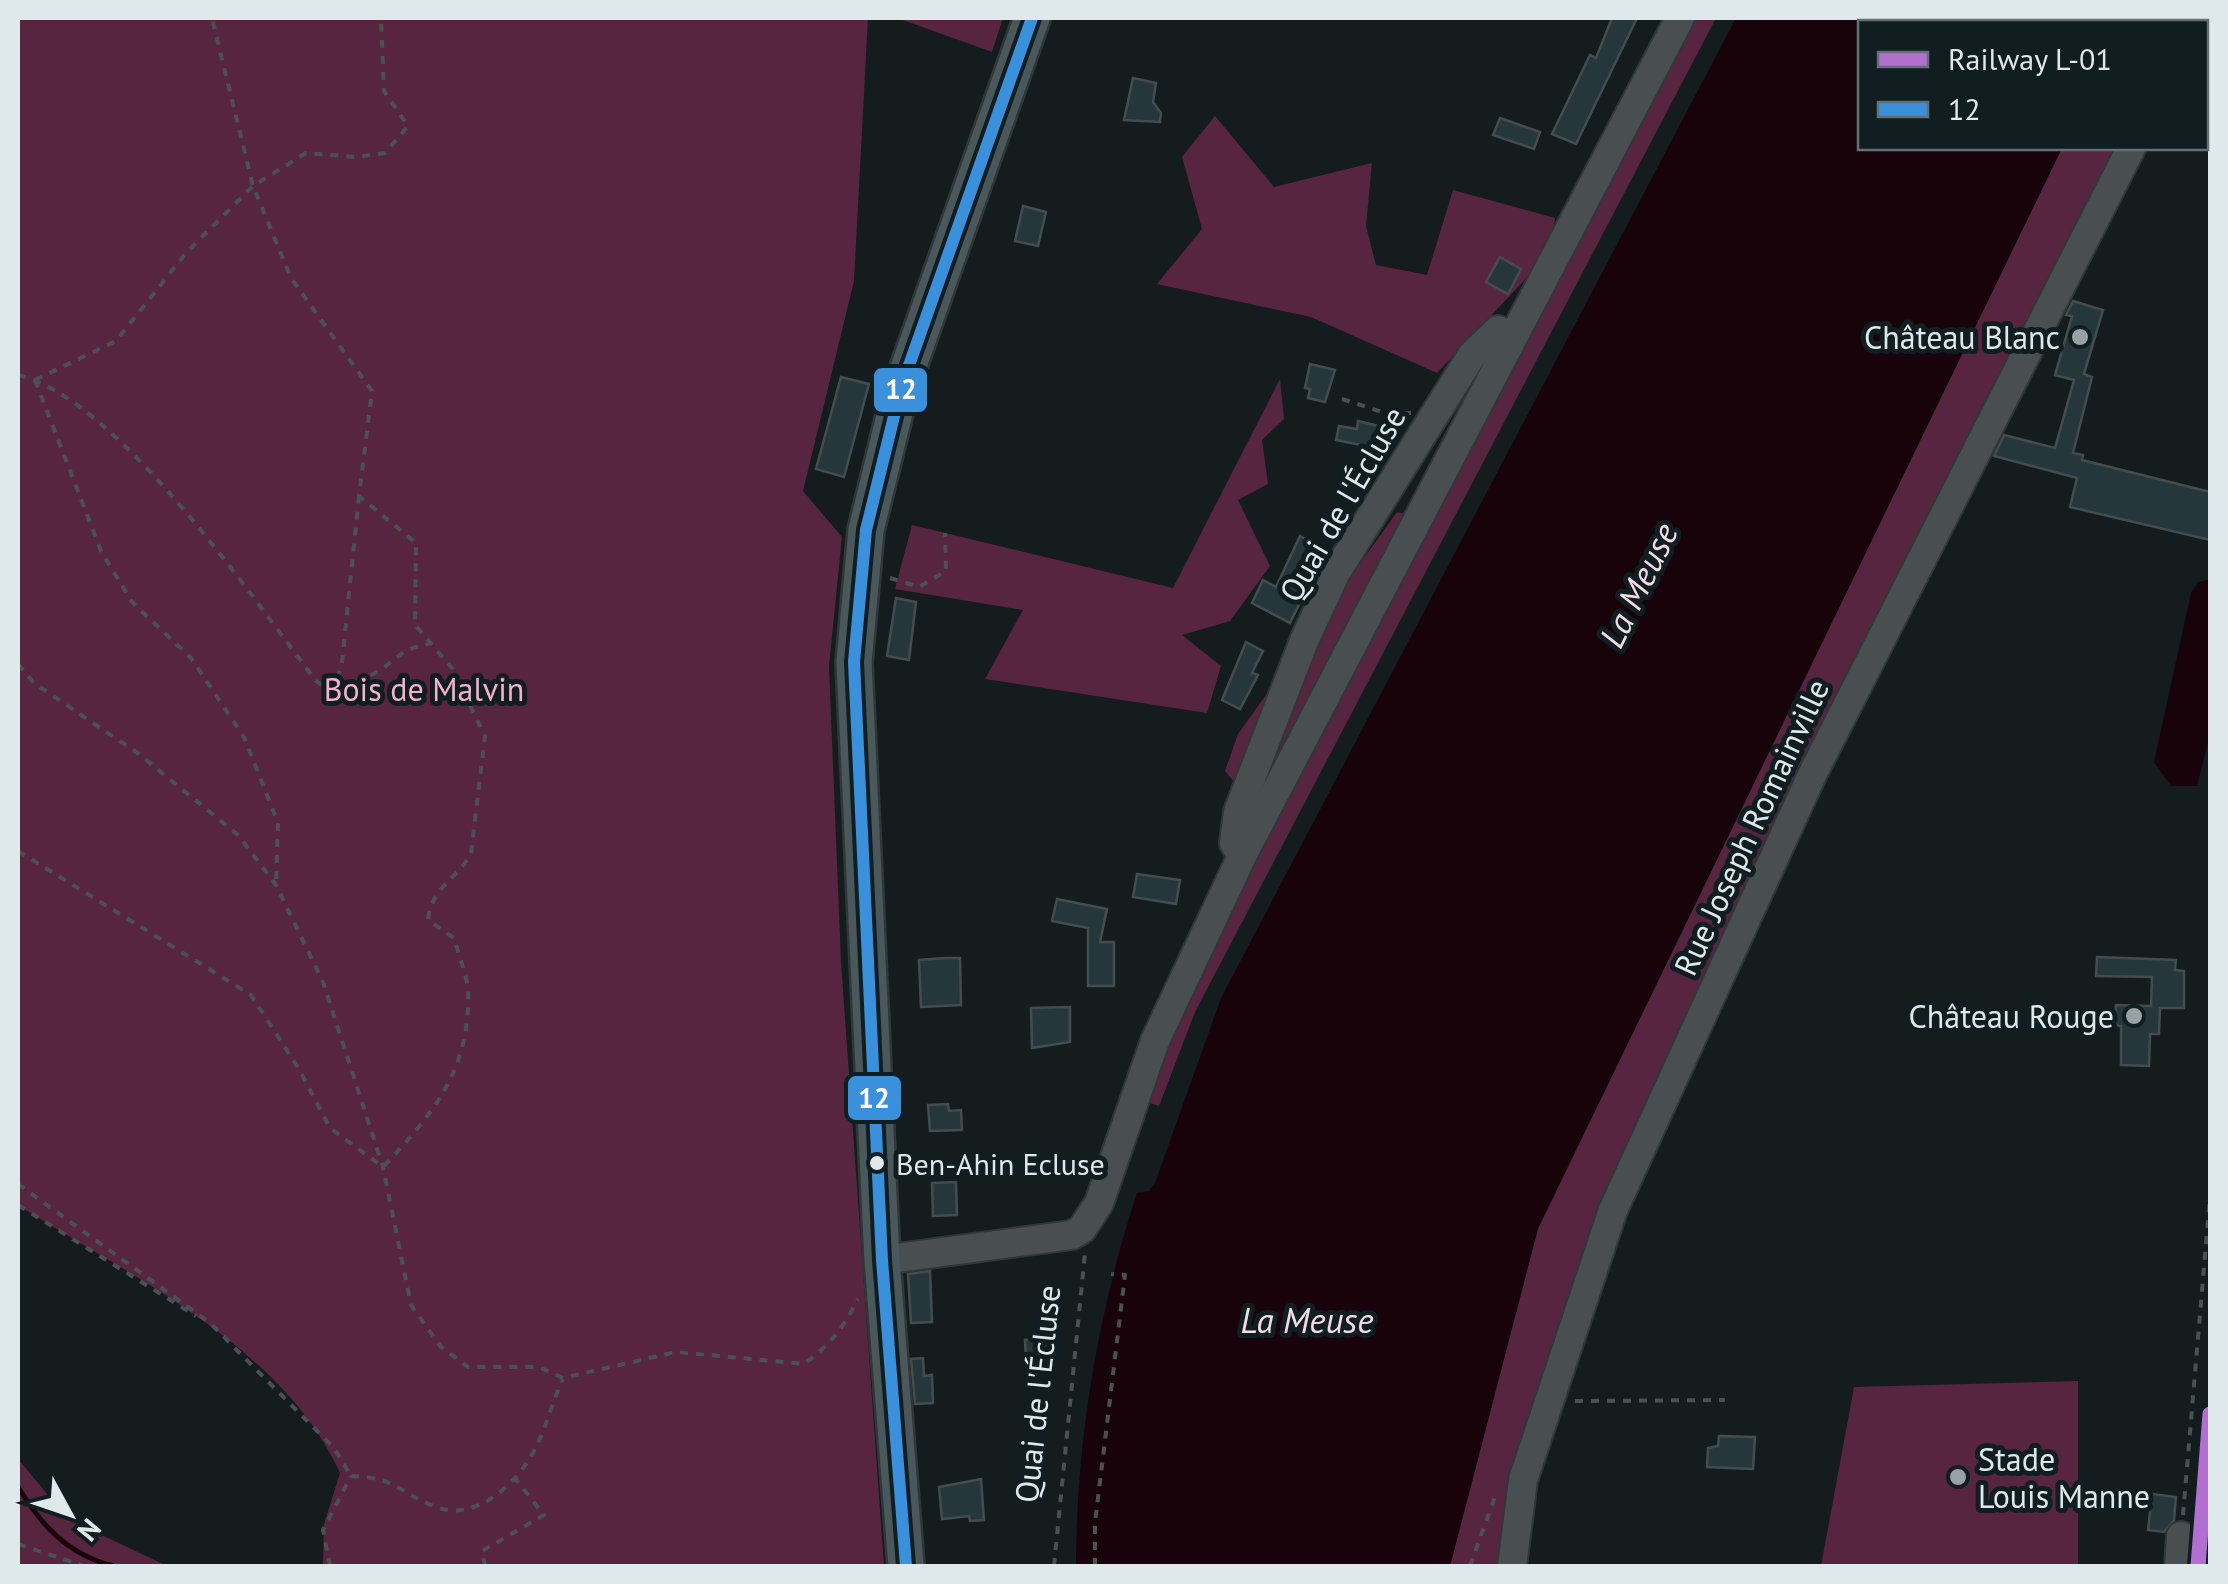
<svg xmlns="http://www.w3.org/2000/svg" width="2228" height="1584" viewBox="0 0 2228 1584" font-family="'PT Sans',sans-serif">
	<rect width="100%" height="100%" fill="#141c1e"/>
	<g fill="#57253f">
		<path d="M18,18h850l-14,263 -51,210 39,46 -13,129 12,296 43,604h-561l1,-42 16,-51c-58,-128 -210,-196 -322,-268z"/>
		<path d="M897,18h106l-11,34z"/>
		<path d="M1691,18h25l-521,994 -36,94 -19,-6 41,-98 91,-175 -47,-56 13,-37 159,-222 34,8z"/>
		<path d="M1215,116l59,71 98,-24 -6,63 10,39 51,10 26,-85 102,28 -5,35 -113,120 -126,-56 -154,-33 45,-55 -20,-72z"/>
		<path d="M2062,148h69l-518,1062 -101,356h-62l88,-337z"/>
		<path d="M1280,379l4,40 -22,21 6,44 -30,16 32,66 -40,55 -48,14 39,31 -14,47 -222,-34 38,-69 -128,-21 17,-64 261,63z"/>
		<path d="M2078,1381v185h-257l33,-179z"/>
		<path d="M18,1459l50,60 99,47h-149z"/>
	</g>
	<g fill="#18030b">
		<path d="M1736,18h392l-3,4h-265v126h202l-524,1080 -88,338h-374c0,-125 22,-254 61,-373l12,-2 6,-8 66,-185z"/>
		<path d="M2210,579v156l-13,51h-26l-17,-24 37,-169 7,-11z"/>
	</g>
	<g fill="none" stroke-linecap="round" stroke-linejoin="round">
		<path stroke="#18030b" stroke-width="5" d="M18,1487c24,39 49,67 95,79"/>
	</g>
	<g fill="#25373b" stroke="#454c4d" stroke-width="2.5">
		<path d="M1612,18h25l-61,126 -24,-10 38,-79 6,3z"/>
		<path d="M1133,78l23,5 -3,19 8,11 -1,9 -36,-2z"/>
		<path d="M1500,118l40,14 -6,17 -41,-14z"/>
		<path d="M1023,206l23,6 -8,34 -23,-5z"/>
		<path d="M1500,257l21,12 -13,25 -22,-12z"/>
		<path d="M2073,301l30,9 -19,64 8,3 -19,76 10,2 -1,5 128,32v48l-140,-33 7,-29 -83,-22 10,-21 51,13 19,-68 -19,-5 17,-59 -6,-1z"/>
		<path d="M1310,364l25,6 -10,32 -17,-4 2,-9 -5,-1z"/>
		<path d="M841,377l28,7 -25,93 -28,-8z"/>
		<path d="M1358,421l29,7 -2,15 -13,-2 -1,6 -35,-7 3,-14 18,3z"/>
		<path d="M1300,536l26,13 -36,74 -38,-20 11,-23 13,7z"/>
		<path d="M896,598l20,4 -7,58 -22,-4z"/>
		<path d="M1246,642l17,9 -11,22 6,2 -18,34 -18,-9z"/>
		<path d="M1137,874l43,6 -4,24 -43,-7z"/>
		<path d="M1057,899l50,10 -7,33h14v44h-26v-58l-36,-7z"/>
		<path d="M2097,957l79,3 -1,10 9,1v37h-24l-1,26h-9l-1,32 -28,-1v-39l-6,-1 1,-20 35,1 1,-29 -56,-1z"/>
		<path d="M946,958h14l1,47 -40,2 -2,-47z"/>
		<path d="M1070,1007v35l-38,6 -1,-40z"/>
		<path d="M948,1104l1,7 12,-1 1,20 -32,1 -2,-26z"/>
		<path d="M956,1182l1,33 -24,1 -1,-33z"/>
		<path d="M930,1271l2,51 -21,1 -3,-49z"/>
		<path d="M1051,1338l1,22 -26,1 -1,-21z"/>
		<path d="M923,1358l1,18 8,-1 1,28 -18,1 -4,-45z"/>
		<path d="M1719,1436l36,1 -2,32 -46,-2 1,-19 10,-2z"/>
		<path d="M981,1479l3,41 -14,1 -1,-5 -27,3 -3,-32z"/>
		<path d="M2152,1494l24,3 -2,23 -10,12 -16,-2z"/>
	</g>
	<g fill="none" stroke-linecap="round" stroke-linejoin="round">
		<g stroke="#313738" stroke-width="32">
			<g id="minor">
				<path d="M2194,22l2,-4"/>
				<path d="M1242,856l-8,-13 4,-31 66,-171 31,-67 137,-219 26,-25 15,7"/>
				<path d="M882,1260l190,-25 10,-6 17,-26 56,-162 87,-185 438,-838"/>
				<path d="M1512,1566l11,-86 90,-270 199,-435 319,-627"/>
				<path d="M2179,1566l2,-30"/>
			</g>
		</g>
		<g stroke="#313738" stroke-width="40">
			<path id="major" d="M906,1566l-24,-306 -28,-598 12,-132 35,-142 131,-370"/>
		</g>
		<g stroke="#4b5152" stroke-width="4" stroke-dasharray="8 8" stroke-linecap="butt">
			<path d="M18,375c100,24 235,224 298,306l18,13c13,-9 24,-13 37,-19 25,-12 26,-26 58,-31"/>
			<path d="M35,380l81,-39 70,-88 67,-67 53,-33 51,4 28,-4 23,-27 -24,-35 -3,-73"/>
			<path d="M35,380l66,171 31,51 59,56 53,79 34,86 -2,62"/>
			<path d="M1342,399l46,15 23,-1"/>
			<path d="M890,578l29,9 27,-16 -1,-38"/>
			<path d="M18,664l16,19 105,71 99,81 38,50 47,97 60,185 28,138 30,42 27,20h71l24,11 113,-26 128,12c25,-18 40,-37 54,-65"/>
			<path d="M334,694l8,-32 17,-166"/>
			<path d="M18,851l233,144 48,74 31,59 53,39c50,-53 88,-98 85,-176 -1,-17 -10,-37 -14,-53l-26,-18c3,-32 28,-40 43,-66l14,-118 -33,-68 -37,-43 1,-82 -57,-47 13,-105 -81,-113 -38,-92 -41,-168"/>
			<path d="M18,1184l192,139 124,125 17,28"/>
			<path d="M18,1205l178,111"/>
			<path d="M1575,1401l150,-1"/>
			<path d="M351,1476c45,1 48,17 85,31 39,15 80,-22 98,-56 12,-22 18,-49 29,-72"/>
			<path d="M2183,1515l27,-319"/>
			<path d="M18,1544l66,22"/>
			<path d="M330,1566l-7,-36 28,-54"/>
			<path d="M485,1566l-3,-15 62,-36 -30,-38"/>
			<path d="M1054,1566l31,-313"/>
			<path d="M1095,1566v-43l30,-248 -14,-1"/>
			<path d="M1470,1566l27,-75"/>
		</g>
		<use href="#minor" stroke="#494e50" stroke-width="28"/>
		<use href="#major" stroke="#4a585c" stroke-width="35"/>
		<g stroke="#101e22" stroke-width="20">
			<path id="bus-1" d="M906,1566l-24,-306 -28,-598 12,-132 35,-142 131,-370"/>
		</g>
		<use href="#bus-1" stroke="#3a90db" stroke-width="12"/>
		<g stroke="#101e22" stroke-width="22">
			<path id="rail-1" d="M2198,1566l12,-152"/>
		</g>
		<use href="#rail-1" stroke="#b36fd0" stroke-width="15"/>
	</g>
	<g fill="#98a1a3" stroke="#101e22" stroke-width="4">
		<circle cx="2080" cy="337" r="10"/>
		<circle cx="2134" cy="1016" r="10"/>
		<circle cx="1958" cy="1477" r="10"/>
	</g>
	<circle fill="#dfe8ea" stroke="#101e22" stroke-width="4" cx="877" cy="1163" r="9"/>
	<g text-anchor="middle" dominant-baseline="central" stroke-width="10" stroke-linejoin="round" paint-order="stroke">
		<g font-size="30" fill="#dfe8ea" stroke="#101e22" text-anchor="start">
			<text x="896" y="1163">Ben-Ahin Ecluse</text>
		</g>
		<g font-size="32" fill="#dfe8ea" stroke="#101e22" text-anchor="end">
			<text x="2060" y="337">Château Blanc</text>
			<text x="2114" y="1016">Château Rouge</text>
			<text x="1978" y="1459" text-anchor="start">Stade<tspan x="1978" dy="37">Louis Manne</tspan></text>
		</g>
		<g font-size="32" fill="#dfe8ea" stroke="#101e22">
			<text transform="translate(1342 504) rotate(-60)">Quai de l'Écluse</text>
			<text transform="translate(1751 827) rotate(-65)">Rue Joseph Romainville</text>
			<text transform="translate(1037 1394) rotate(-84)">Quai de l'Écluse</text>
		</g>
		<g font-size="32" fill="#f6b0cf" stroke="#101e22">
			<text x="424" y="689">Bois de Malvin</text>
		</g>
		<g font-size="35" font-style="italic" fill="#f4dbe5" stroke="#101e22">
			<text transform="translate(1638 585) rotate(-64)">La Meuse</text>
			<text x="1307" y="1320">La Meuse</text>
		</g>
	</g>
	<g stroke="#101e22" stroke-width="4">
		<rect x="872" y="366" width="57" height="48" rx="10" fill="#3a90db"/>
		<rect x="846" y="1074" width="57" height="48" rx="10" fill="#3a90db"/>
	</g>
	<g font-size="28" text-anchor="middle" font-weight="bold" fill="#fff">
		<text x="901" y="399">12</text>
		<text x="874" y="1108">12</text>
	</g>
	<rect width="2228" height="1584" fill="none" stroke="#dfe8ea" stroke-width="40"/>
	<rect x="1858" y="20" width="350" height="130" fill="#101e22" stroke="#636f72" stroke-width="2.5"/>
	<rect x="1878" y="52" width="50" height="15" fill="#b36fd0" stroke="#636f72" stroke-width="2.5"/>
	<text x="1948" y="70" font-size="30" fill="#dfe8ea">Railway L-01</text>
	<rect x="1878" y="102" width="50" height="15" fill="#3a90db" stroke="#636f72" stroke-width="2.5"/>
	<text x="1948" y="120" font-size="30" fill="#dfe8ea">12</text>
	<g transform="translate(70 1514) rotate(130)" stroke="#101e22" stroke-width="8" paint-order="stroke">
	<path d="M0-8L18 38L0 25L-18 38Z" fill="#dfe8ea"/>
	<text y="-15" font-size="28" font-weight="bold" text-anchor="middle" fill="#dfe8ea">N</text>
	</g>
</svg>
